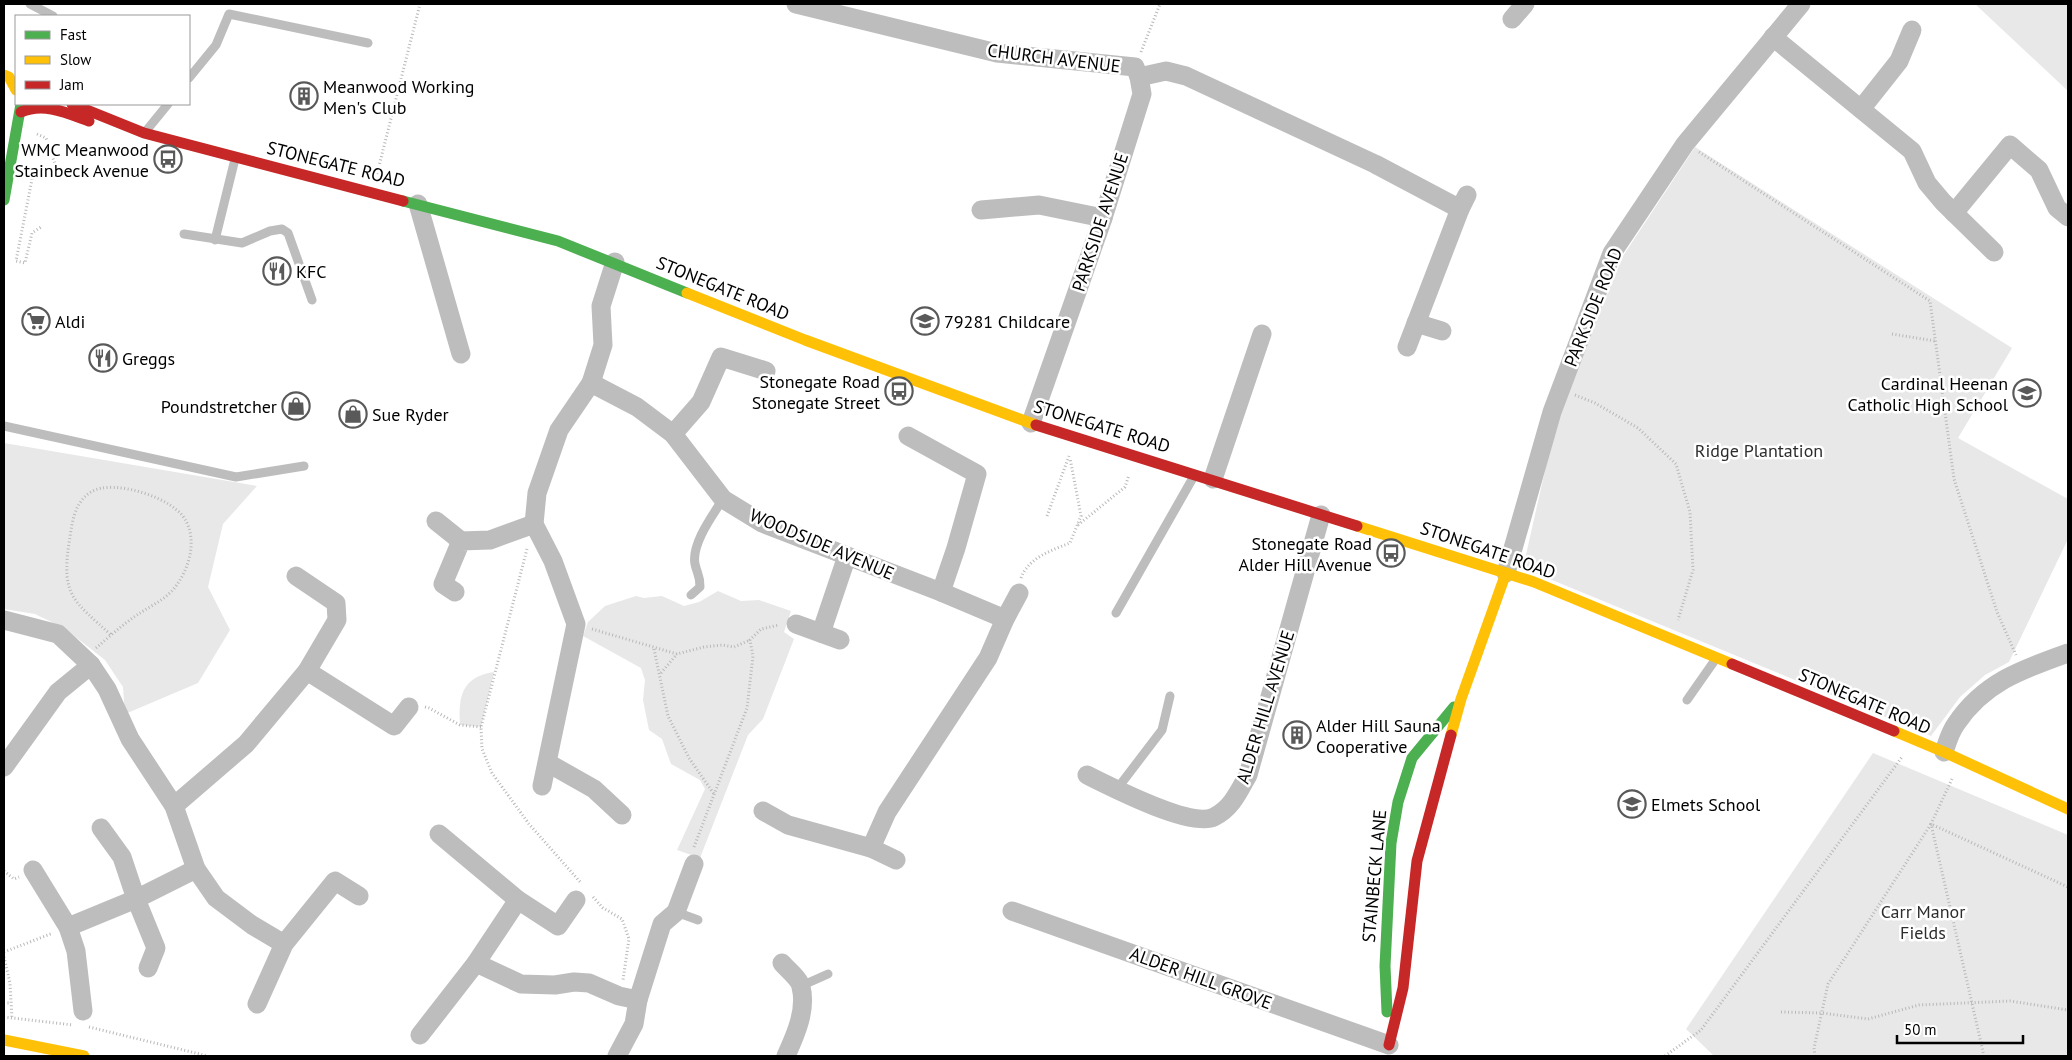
<svg xmlns="http://www.w3.org/2000/svg" width="2072" height="1060" viewBox="0 0 2072 1060" font-family="'PT Sans',sans-serif">
	<rect width="100%" height="100%" fill="#fff"/>
	<g fill="#e8e8e8">
		<path d="M1975,4h93v87z"/>
		<path d="M1695,147l317,201 -54,90 110,61v40l-59,123 -24,13 -25,22 -29,39 -408,-168 35,-155 65,-157z"/>
		<path d="M4,443l253,43 -34,38 -15,63 22,43 -32,53 -73,31 -2,-27 -18,-27 -41,-32 -29,-14 -31,-5z"/>
		<path d="M718,591l23,10 18,-1 32,11 -7,21 10,7 -31,80 -15,16 -48,123 -23,-8 28,-61 -5,-9 -29,-16 -9,-25 -13,-9 -6,-30 2,-20 -4,-12 -58,-32 5,-14 17,-16 31,-10 8,2 18,-2 22,10 15,-4z"/>
		<path d="M494,672l-13,55 -21,-2c-2,-29 2,-48 34,-53z"/>
		<path d="M1873,753l195,82v221h-354l-28,-27z"/>
	</g>
	<g fill="none" stroke-linecap="round" stroke-linejoin="round">
		<g stroke="#b8b8b8" stroke-width="3" stroke-dasharray="1 2.5" stroke-linecap="butt">
			<path d="M1141,52l19,-48"/>
			<path d="M37,134l9,4 9,26"/>
			<path d="M1699,152l231,149 24,178 43,133 19,43"/>
			<path d="M31,170v-1h3l-18,92 9,2 7,-30 9,-6"/>
			<path d="M377,174l43,-170"/>
			<path d="M1892,334l43,7"/>
			<path d="M1575,395l20,8 43,25 38,36 14,48 3,58 -15,50"/>
			<path d="M1047,516l22,-60"/>
			<path d="M1078,525l47,-38 4,-12"/>
			<path d="M527,549l-46,178 1,22 10,24 37,51 52,59"/>
			<path d="M1021,578c7,-20 31,-28 49,-35l11,-27 -11,-58"/>
			<path d="M592,629l85,25 27,-7 18,-2 12,2 16,-7"/>
			<path d="M96,648c13,-11 26,-23 41,-33 13,-9 30,-16 39,-29 13,-18 21,-44 10,-65 -11,-23 -73,-43 -95,-29 -18,11 -19,33 -22,51 -8,53 5,58 42,92"/>
			<path d="M654,649l14,67 21,42 25,36"/>
			<path d="M661,673l16,-19"/>
			<path d="M425,707l4,1 31,17 21,2"/>
			<path d="M1952,779l-21,45 53,232"/>
			<path d="M694,847l53,-139 6,-52 -3,-16 11,-11 18,-4"/>
			<path d="M4,871l10,8 5,-2"/>
			<path d="M593,897l10,11 19,11 7,20 -6,41"/>
			<path d="M4,952l49,-19"/>
			<path d="M4,957l6,26 2,35"/>
			<path d="M4,1003h7"/>
			<path d="M1781,1012l41,1 46,6 51,-14 91,-4 58,9"/>
			<path d="M4,1017l69,8"/>
			<path d="M89,1027l119,29"/>
			<path d="M1665,1056l36,-26 201,-273"/>
			<path d="M1815,1056l-1,-8 14,-64 103,-160 137,63"/>
		</g>
		<g stroke="#bdbdbd" stroke-width="9">
			<path d="M30,4l23,12"/>
			<path d="M189,78l27,-33 13,-31 139,29"/>
			<path d="M146,131l22,-27"/>
			<path d="M184,234l58,9 28,-12 12,-2 6,4 24,67"/>
			<path d="M215,240l20,-81"/>
			<path d="M4,426l232,51 68,-11"/>
			<path d="M691,595l9,-8c0,-13 -3,-13 -5,-23 -4,-20 18,-49 28,-65"/>
			<path d="M1116,613l78,-137"/>
			<path d="M1687,700l28,-40"/>
			<path d="M1117,789l45,-59 8,-34"/>
			<path d="M676,912l22,8"/>
			<path d="M801,986l27,-12"/>
		</g>
		<g stroke="#bdbdbd" stroke-width="19">
			<path d="M796,4l201,49 138,14 4,10 27,-6 20,5 189,88 85,45"/>
			<path d="M1512,19l13,-15"/>
			<path d="M1773,37l139,114 15,32 16,19 51,50"/>
			<path d="M1861,109l38,-48 13,-31"/>
			<path d="M418,204l43,150"/>
			<path d="M981,210l58,-5 64,13"/>
			<path d="M1954,213l56,-68 29,25 18,38 11,9"/>
			<path d="M1416,323l26,8"/>
			<path d="M1407,347l53,-138 7,-14"/>
			<path d="M591,383l46,24 36,27 50,65 39,24 179,69 64,27"/>
			<path d="M1031,423l72,-205 39,-124 -3,-17"/>
			<path d="M673,434l28,-32 20,-45 45,14"/>
			<path d="M908,436l69,38 -21,74 -15,44"/>
			<path d="M1213,479l49,-145"/>
			<path d="M436,521l25,20"/>
			<path d="M1506,573l46,-161 60,-159 73,-109 116,-140"/>
			<path d="M455,592l-12,-8 18,-43 29,-1 44,-16"/>
			<path d="M4,620l54,14 33,31 16,24 23,50 44,67 22,63 20,29 36,27 32,19"/>
			<path d="M796,624l44,16"/>
			<path d="M821,633l26,-77"/>
			<path d="M307,671l87,55 15,-19"/>
			<path d="M1944,752c3,-9 6,-20 12,-28 28,-42 67,-55 112,-71"/>
			<path d="M548,763l46,26 28,26"/>
			<path d="M4,767l54,-75 33,-27"/>
			<path d="M1087,775c24,12 104,53 127,42 18,-9 25,-26 34,-42l73,-260"/>
			<path d="M542,786l34,-162 -23,-63 -19,-37 3,-31 22,-63 32,-47 12,-38 -2,-39 14,-44"/>
			<path d="M174,806l72,-62 61,-73 30,-51 -1,-17 -40,-27"/>
			<path d="M763,811l25,14 83,23 25,12"/>
			<path d="M101,828l21,29 14,42 20,49 -8,20"/>
			<path d="M439,834l79,66 40,26 18,-26"/>
			<path d="M871,848l16,-36 101,-154 17,-39 14,-26"/>
			<path d="M33,870l35,57 8,24 7,60"/>
			<path d="M1012,911l377,134"/>
			<path d="M68,927l68,-28 60,-30"/>
			<path d="M476,963l45,21 34,1 19,-3 15,1 30,13 19,4"/>
			<path d="M782,963c5,6 18,16 19,24 6,23 -6,49 -15,69"/>
			<path d="M257,1004l27,-60 51,-63 24,15"/>
			<path d="M420,1035l56,-72 42,-63"/>
			<path d="M617,1056l17,-32 4,-24 24,-76 14,-12 18,-48"/>
		</g>
		<g stroke="#4caf50" stroke-width="11">
			<path d="M4,200l17,-96"/>
			<path d="M403,201l155,40 129,52"/>
			<path d="M1387,1012l-2,-46 6,-123 7,-41 14,-44 42,-51"/>
		</g>
		<g stroke="#ffc107" stroke-width="11">
			<path d="M4,75l5,2 7,13"/>
			<path d="M687,293l118,47 231,85"/>
			<path d="M1357,526l177,56 198,82"/>
			<path d="M1894,731l50,21 124,57"/>
			<path d="M1451,735l10,-36 45,-126"/>
			<path d="M4,1040l80,16"/>
		</g>
		<g stroke="#c62828" stroke-width="11">
			<path d="M72,104l72,29 259,68"/>
			<path d="M21,112c23,-10 46,1 68,9"/>
			<path d="M1036,425l321,101"/>
			<path d="M1732,664l162,67"/>
			<path d="M1389,1045l14,-57 14,-127 34,-126"/>
		</g>
	</g>
	<defs>
		<g id="building-ring" transform="scale(1.4375)"><circle r="9.5" fill="#fff" stroke="#595959" stroke-width="1.5"/><path d="M-4-6H4V6H1V3H-1V6H-4ZM-2.5-4.3h1.7v1.8h-1.7ZM.8-4.3h1.7v1.8H.8ZM-2.5-1h1.7V.8h-1.7ZM.8-1h1.7V.8H.8Z" fill="#595959"/></g>
		<g id="bus-ring" transform="scale(1.4375)"><circle r="9.5" fill="#fff" stroke="#595959" stroke-width="1.5"/><path d="M-5-6H5V4H4V6H2V4H-2V6H-4V4H-5ZM-3.5-4V0h7V-4ZM-3.5 1.2v1.5H-2V1.2ZM2 1.2v1.5H3.5V1.2Z" fill="#595959"/></g>
		<g id="restaurant-ring" transform="scale(1.4375)"><circle r="9.5" fill="#fff" stroke="#595959" stroke-width="1.5"/><path d="M-5-6h1v4h1v-4h1v4h1v-4h1v5L-1.5 .5V6h-2V.5L-5-1ZM5-6V6H3V1.5H1.5Q1.5-4 5-6Z" fill="#595959"/></g>
		<g id="supermarket-ring" transform="scale(1.4375)"><circle r="9.5" fill="#fff" stroke="#595959" stroke-width="1.5"/><path d="M-6-5.5h2.5l.6 2H6L4.5 2H-2.5L-4.4-4H-6ZM-1.5 3.2a1.3 1.3 0 1 0 .1 0ZM3 3.2a1.3 1.3 0 1 0 .1 0Z" fill="#595959"/></g>
		<g id="school-ring" transform="scale(1.4375)"><circle r="9.5" fill="#fff" stroke="#595959" stroke-width="1.5"/><path d="M0-5L7-2L0 1L-7-2ZM-4 1L0 2.5L4 1V4Q0 6-4 4Z" fill="#595959"/></g>
		<g id="shop-ring" transform="scale(1.4375)"><circle r="9.5" fill="#fff" stroke="#595959" stroke-width="1.5"/><path d="M-5-2.5h2.3a2.7 3.5 0 0 1 5.4 0H5L5.5 6h-11ZM-1.5-2.5h3a1.5 2.3 0 0 0-3 0Z" fill="#595959"/></g>
	</defs>
	<g fill-rule="evenodd">
		<use href="#building-ring" x="304" y="96"/>
		<use href="#bus-ring" x="168" y="159"/>
		<use href="#restaurant-ring" x="277" y="271"/>
		<use href="#supermarket-ring" x="36" y="321"/>
		<use href="#school-ring" x="925" y="321"/>
		<use href="#restaurant-ring" x="103" y="358"/>
		<use href="#bus-ring" x="899" y="391"/>
		<use href="#school-ring" x="2027" y="393"/>
		<use href="#shop-ring" x="296" y="406"/>
		<use href="#shop-ring" x="353" y="414"/>
		<use href="#bus-ring" x="1391" y="553"/>
		<use href="#building-ring" x="1297" y="735"/>
		<use href="#school-ring" x="1632" y="804"/>
	</g>
	<g text-anchor="middle" dominant-baseline="central" stroke-width="5" stroke-linejoin="round" paint-order="stroke">
		<g font-size="18" fill="#000" stroke="#fff">
			<text transform="translate(1054 58) rotate(7)">CHURCH AVENUE</text>
			<text transform="translate(336 164) rotate(14)">STONEGATE ROAD</text>
			<text transform="translate(1100 222) rotate(-72)">PARKSIDE AVENUE</text>
			<text transform="translate(723 288) rotate(22)">STONEGATE ROAD</text>
			<text transform="translate(1593 307) rotate(-68)">PARKSIDE ROAD</text>
			<text transform="translate(1102 426) rotate(17)">STONEGATE ROAD</text>
			<text transform="translate(822 544) rotate(23)">WOODSIDE AVENUE</text>
			<text transform="translate(1488 550) rotate(19)">STONEGATE ROAD</text>
			<text transform="translate(1865 701) rotate(23)">STONEGATE ROAD</text>
			<text transform="translate(1265 707) rotate(-73)">ALDER HILL AVENUE</text>
			<text transform="translate(1374 876) rotate(-85)">STAINBECK LANE</text>
			<text transform="translate(1201 978) rotate(20)">ALDER HILL GROVE</text>
		</g>
		<g font-size="18" fill="#000" stroke="#fff" text-anchor="start">
			<text x="323" y="86">Meanwood Working<tspan x="323" dy="21">Men's Club</tspan></text>
			<text x="149" y="149" text-anchor="end">WMC Meanwood<tspan x="149" dy="21">Stainbeck Avenue</tspan></text>
			<text x="296" y="271">KFC</text>
			<text x="55" y="321">Aldi</text>
			<text x="944" y="321">79281 Childcare</text>
			<text x="122" y="358">Greggs</text>
			<text x="880" y="381" text-anchor="end">Stonegate Road<tspan x="880" dy="21">Stonegate Street</tspan></text>
			<text x="2008" y="383" text-anchor="end">Cardinal Heenan<tspan x="2008" dy="21">Catholic High School</tspan></text>
			<text x="277" y="406" text-anchor="end">Poundstretcher</text>
			<text x="372" y="414">Sue Ryder</text>
			<text x="1372" y="543" text-anchor="end">Stonegate Road<tspan x="1372" dy="21">Alder Hill Avenue</tspan></text>
			<text x="1316" y="725">Alder Hill Sauna<tspan x="1316" dy="21">Cooperative</tspan></text>
			<text x="1651" y="804">Elmets School</text>
		</g>
		<g font-size="18" fill="#2d2d2d" stroke="#fff">
			<text x="1759" y="450">Ridge Plantation</text>
			<text x="1923" y="911">Carr Manor<tspan x="1923" dy="21">Fields</tspan></text>
		</g>
	</g>
	<rect width="2072" height="1060" fill="none" stroke="#000000" stroke-width="10"/>
	<rect x="15" y="15" width="175" height="90" fill="#ffffff" stroke="#999999"/>
	<rect x="25" y="31" width="25" height="8" fill="#4caf50" stroke="#999999"/>
	<text x="60" y="40" font-size="15" fill="#000000">Fast</text>
	<rect x="25" y="56" width="25" height="8" fill="#ffc107" stroke="#999999"/>
	<text x="60" y="65" font-size="15" fill="#000000">Slow</text>
	<rect x="25" y="81" width="25" height="8" fill="#c62828" stroke="#999999"/>
	<text x="60" y="90" font-size="15" fill="#000000">Jam</text>
	<path d="M1897 1035v8h126v-8" fill="none" stroke="#000000" stroke-width="2.5"/>
	<text x="1904" y="1035" font-size="15" fill="#000000" stroke="#ffffff" stroke-width="4" paint-order="stroke">50 m</text>
</svg>
